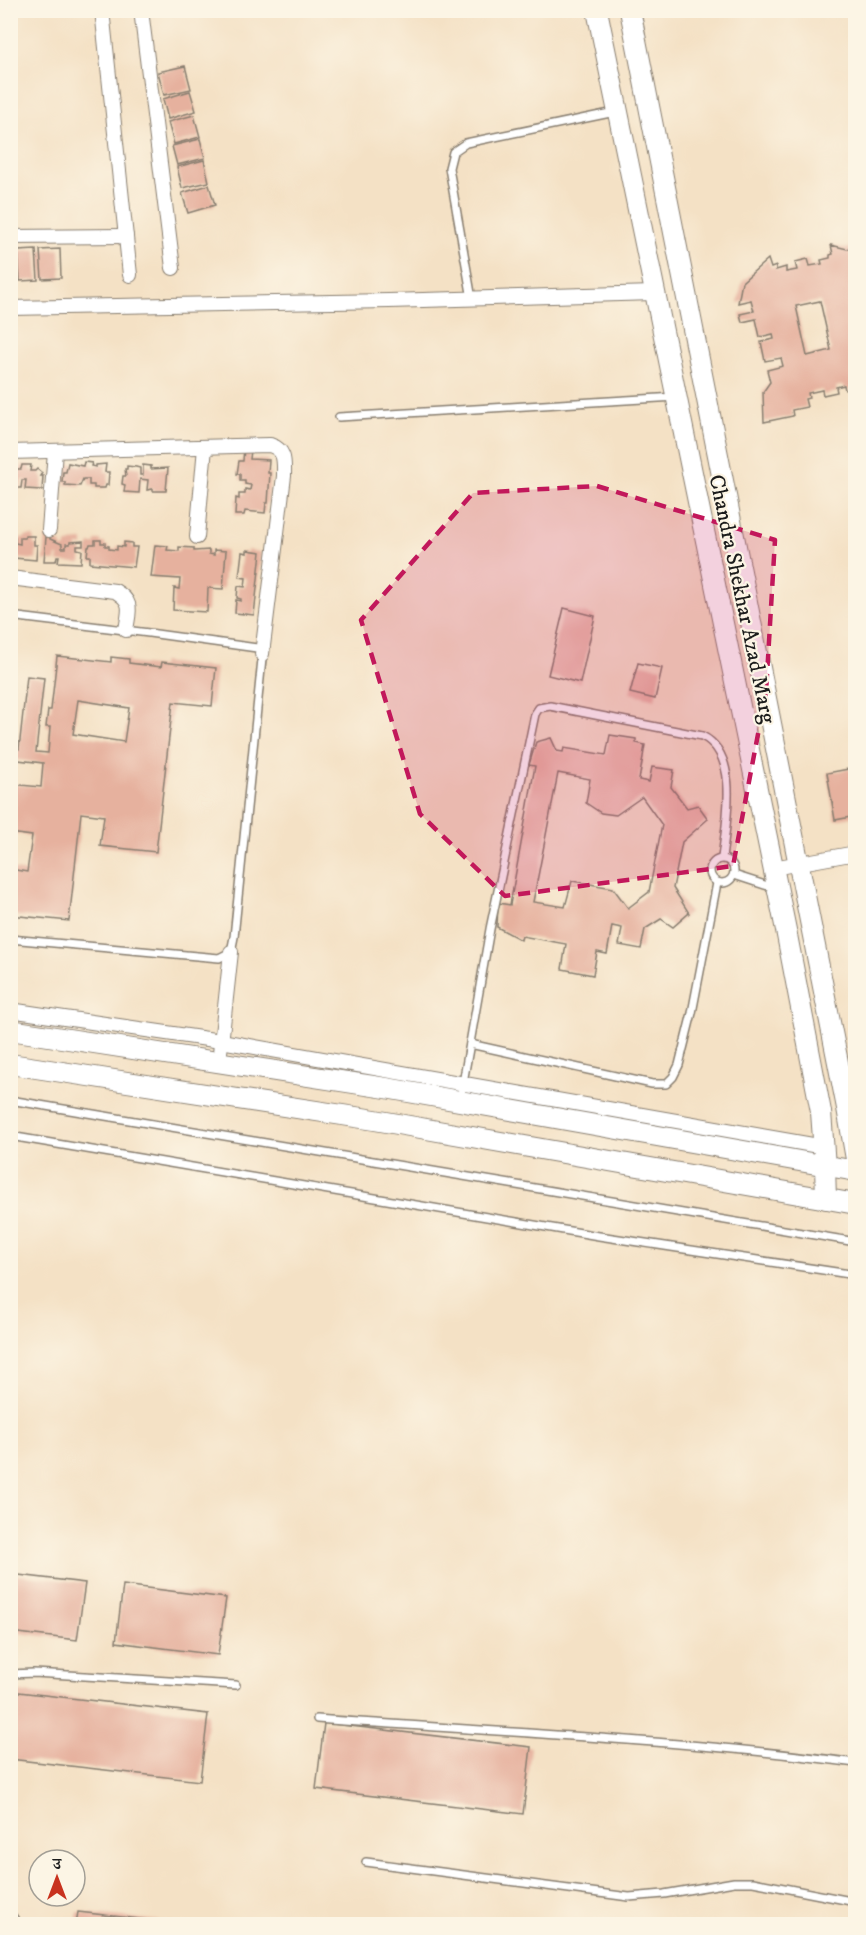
<svg xmlns="http://www.w3.org/2000/svg" width="866" height="1935" viewBox="0 0 866 1935" font-family="'IM FELL DW Pica','Noto Serif Devanagari',serif">
	<rect width="100%" height="100%" fill="#fcf5e5"/>
	<filter id="ink" filterUnits="userSpaceOnUse"><feTurbulence type="fractalNoise" baseFrequency=".0167" numOctaves="2"/><feDisplacementMap in="SourceGraphic" scale="12" xChannelSelector="R" yChannelSelector="G"/><feConvolveMatrix kernelMatrix="1 2 1 2 8 2 1 2 1" color-interpolation-filters="sRGB"/></filter>
	<filter id="wash" filterUnits="userSpaceOnUse"><feTurbulence type="fractalNoise" baseFrequency=".008" numOctaves="4" result="noise"/><feDisplacementMap in="SourceGraphic" scale="24" xChannelSelector="R" yChannelSelector="G"/><feGaussianBlur stdDeviation="1.35" result="paint"/><feColorMatrix in="noise" values="0 0 0 0 0 0 0 0 0 0 0 0 0 0 0 0 0 1.4 0 .05"/><feComposite in="paint" operator="in"/></filter>
	<g filter="url(#wash)">
		<rect width="100%" height="100%" fill="#f4e1c5"/>
		<g id="blocks">
			<g fill="#e6b19e" fill-rule="evenodd">
				<path d="M185,66l6,23 -27,6 -6,-23z"/>
				<path d="M190,91l6,20 -28,8 -5,-20z"/>
				<path d="M194,115l6,22 -26,7 -6,-22z"/>
				<path d="M200,139l5,19 -28,7 -5,-19z"/>
				<path d="M204,160l5,22 -27,6 -5,-21z"/>
				<path d="M209,185l6,20 -27,8 -6,-20z"/>
				<path d="M856,243v48l-3,4 3,1v92l-11,2 -1,-5 -8,2 1,5 -14,3 -1,-5 -14,3 1,5 -4,1 2,8 -15,3 1,6 -29,6 -1,-30 7,-10 -3,-12 16,-4 -2,-8 -16,3 -4,-19 13,-3 -1,-5 -13,3 -4,-18 -14,3 -2,-8 14,-3 -3,-11 -13,3 4,-21 26,-23 3,9 5,-2v4l10,-3v5l11,-2 -2,-8 13,-3 2,7 12,-2 -1,-4 9,-2v-3l3,-1 -2,-9 16,4zM820,301l11,49 -24,6 -11,-50z"/>
				<path d="M60,249l1,29 -19,1 -2,-29z"/>
				<path d="M36,250l2,30 -18,1 -2,-30z"/>
				<path d="M244,448l7,2 -1,9 19,1 -1,13h2l-2,30h-2l-1,10 -20,-2 -1,4h-9l1,-17 3,1v-5h6v-5l5,1 1,-5 -6,-1v-4h-5v-6h-3l2,-13h4z"/>
				<path d="M84,462l8,1 -1,3 5,1v-2l10,-1 -1,8h4l-1,13h-2l-1,3h-11v-3h-5v-6h-6l-3,7 -15,-1v-3h-3l1,-10h3l2,-9 15,3z"/>
				<path d="M22,465h9l-1,6h5l2,-2 5,4 -2,3h3l-1,14 -17,-1 1,-9h-4l-1,8h-11v-19h11z"/>
				<path d="M143,465l8,1v3l17,-1 -2,23h-13v-2l-6,1 1,-10 -8,-1 -1,14 -15,-1 1,-7 -3,-1 1,-8h3l-1,-7h2v-3l9,1 4,1v7h3z"/>
				<path d="M25,536h9v9h3l-1,15 -22,-2v-5l-4,-1v-15h5v6l5,1v-6h5z"/>
				<path d="M46,537h4v2l12,5v4h4v-4h4v-2l13,-1v5h-6v3l5,1 -1,13 -23,-1 1,-6h-2l-1,5h-12z"/>
				<path d="M95,540h6v3h4v3h4v3l8,1v-4l7,1v-5l8,1v4h5l-3,20 -44,-4v-7h-3l1,-9h1l1,-3h5z"/>
				<path d="M155,545l13,1 -1,4 12,1v-4l15,1v3l15,-1v4l5,1v-5l12,1 -3,38 -15,-1 -1,24 -34,-2 1,-22 5,1 1,-10 -29,-2z"/>
				<path d="M247,550l14,2 -7,63 -19,-2 1,-13 5,1v-2l-4,-1 1,-12 7,1 1,-9 -7,-1 3,-25 5,1z"/>
				<path d="M564,608l31,8 -15,67 -32,-8z"/>
				<path d="M57,656l54,6v-5l18,2v4l32,4 1,-5 54,6 -4,38 -39,-4 -17,150 -56,-6 4,-30 -23,-3 -12,108 -59,-6v-46l17,3 5,-36 -22,-3v-49l31,3 2,-24 -33,-4v-11l9,1 8,-73 17,2 -8,74 12,1 2,-26h-4l2,-17h3zM78,700l51,8 -5,34 -51,-8z"/>
				<path d="M638,663l24,5 -7,31 -25,-6z"/>
				<path d="M610,735l26,4v4l9,2 -6,35 10,2 3,-15 22,3 -3,17 16,21 11,-3 10,14 -26,23 -9,46 16,25 -16,14 -12,-8 -16,10 -4,20 -22,-4 3,-17 -10,-2 -5,28 -10,-2 -4,23 -31,-6 4,-25 -44,-8 -1,4 -24,-13 1,-24 12,2 25,-139 -6,-1 7,-23 15,-4 6,13 6,1 1,-4 42,7zM558,773l32,6 -4,24 15,10 15,2 26,-18 20,28 -13,67 -21,16 -15,-20 -41,-7 -7,26 -32,-5z"/>
				<path d="M854,768l2,48 -21,4 -8,-47z"/>
				<path d="M10,1574l75,9 -8,57 -67,-8z"/>
				<path d="M123,1585l103,13 -8,57 -102,-13z"/>
				<path d="M10,1691l198,23 -8,67 -190,-22z"/>
				<path d="M324,1723l207,24 -8,67 -207,-25z"/>
				<path d="M78,1912l97,11v1h-99z"/>
			</g>
		</g>
	</g>
	<g filter="url(#ink)">
		<use href="#blocks" fill-opacity="0" stroke="#887e70" stroke-width="1.5"/>
		<g fill="none" stroke-linecap="round" stroke-linejoin="round">
			<g stroke="#887e70" stroke-width="10">
				<g id="lane">
					<path d="M472,299l-23,-131 4,-16 13,-9 149,-31"/>
					<path d="M339,417l337,-20"/>
					<path d="M10,616l139,17 108,15 3,1 2,10 -28,278 -3,15 -12,6 -209,-19"/>
					<circle cx="722" cy="871" r="12"/>
					<path d="M734,875l40,13"/>
					<path d="M470,1044l182,40h14l7,-7 6,-12 13,-52 25,-130"/>
					<path d="M10,1100l846,142"/>
					<path d="M460,1100l30,-171 45,-215 4,-6 11,-2 152,30c39,19 24,87 20,122"/>
					<path d="M10,1136l589,100 257,39"/>
					<path d="M10,1674l24,-1 202,12"/>
					<path d="M317,1719c179,13 360,20 539,44"/>
					<path d="M366,1862l263,35 35,-3 70,-12h19l103,20"/>
					<path d="M10,1913l8,11"/>
				</g>
			</g>
			<g stroke="#887e70" stroke-width="16">
				<g id="street">
					<path d="M102,10l28,265"/>
					<path d="M141,10l32,258"/>
					<path d="M10,237l116,-1"/>
					<path d="M10,308l379,-7 265,-8"/>
					<path d="M10,452l260,-7c16,5 14,17 14,31l-22,178"/>
					<path d="M49,530l6,-79"/>
					<path d="M197,537l8,-90"/>
					<path d="M10,578l105,13c19,11 14,19 11,39"/>
					<path d="M773,868l83,-15"/>
					<path d="M10,1010l211,31 603,106"/>
					<path d="M219,1062l12,-110"/>
				</g>
			</g>
			<g stroke="#887e70" stroke-width="22">
				<g id="secondary">
					<path d="M597,10l189,920 35,182 4,54 1,33"/>
					<path d="M630,10l217,1098 9,51"/>
					<path d="M10,1030l376,58 470,83"/>
					<path d="M10,1064l365,56 481,84"/>
				</g>
			</g>
			<use href="#lane" stroke="#fff" stroke-width="7"/>
			<use href="#street" stroke="#fff" stroke-width="14"/>
			<use href="#secondary" stroke="#fff" stroke-width="20"/>
		</g>
	</g>
	<path fill="#c2185b" fill-opacity="0.2" stroke="#c2185b" stroke-width="4.5" stroke-dasharray="12 8" stroke-linejoin="round" d="M597,486l178,54 -9,152 -33,174 -228,30 -85,-82 -59,-194 112,-127z"/>
	<g text-anchor="middle" dominant-baseline="central" stroke-width="4.5" stroke-linejoin="round" paint-order="stroke">
		<g font-size="22" fill="#1c1c1c" stroke="#fcf5e5">
			<text transform="translate(742 599) rotate(78)">Chandra Shekhar Azad Marg</text>
		</g>
	</g>
	<rect width="866" height="1935" fill="none" stroke="#fcf5e5" stroke-width="36"/>
	<g transform="translate(57 1878)"><circle r="28" fill="#fcf5e5" stroke="#a29e95" stroke-width="1.5"/>
	<path d="M0-4.5L10 22L0 15L-10 22Z" fill="#c8321e"/>
	<text y="-9" font-size="16" font-weight="bold" text-anchor="middle" fill="#1c1c1c">उ</text>
	</g>
</svg>
